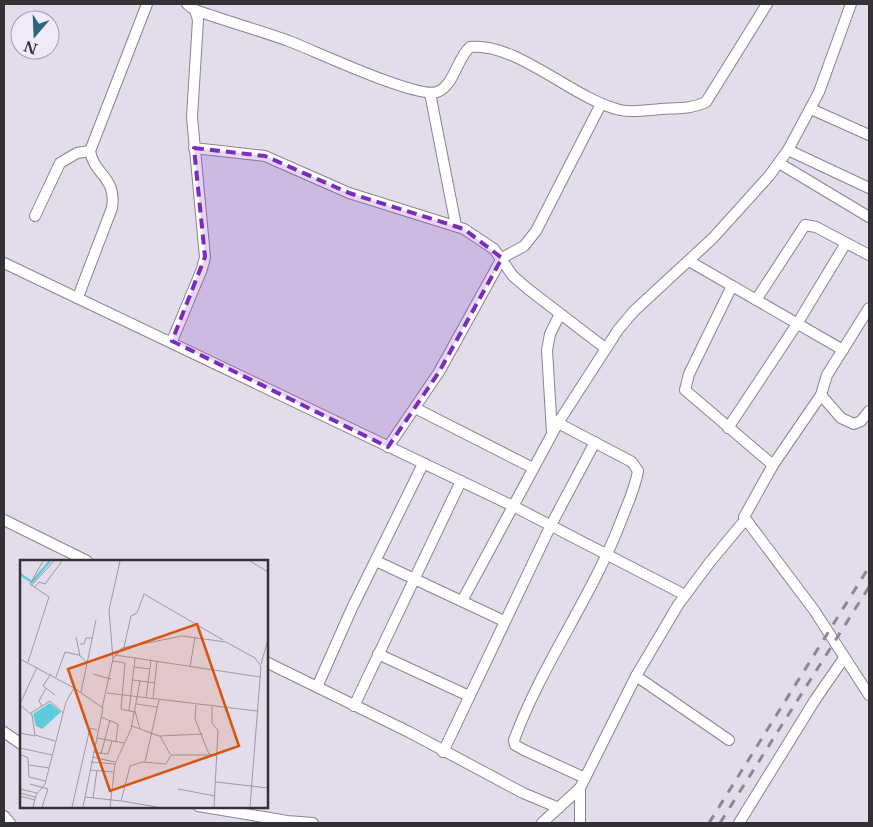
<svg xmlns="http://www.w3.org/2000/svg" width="873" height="827" viewBox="0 0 873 827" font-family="'Libre Baskerville',serif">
	<rect width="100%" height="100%" fill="#e3dceb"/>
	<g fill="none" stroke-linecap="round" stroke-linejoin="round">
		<g stroke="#8a8391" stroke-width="12">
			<g id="minor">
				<path d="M195,10c31,11 63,20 94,31 26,10 128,58 148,51 17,-6 20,-34 33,-45 47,-5 103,52 150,63 13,3 27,0 41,-1 15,-1 31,0 45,-7l61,-98"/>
				<path d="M430,93l26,133"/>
				<path d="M811,109l58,26"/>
				<path d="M194,148l71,8 84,37 115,36 30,20 19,27 15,13 77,59"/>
				<path d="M788,150l81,38"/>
				<path d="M779,163l90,54"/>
				<path d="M35,216l25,-53 17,-10 13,-2"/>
				<path d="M689,261l154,89"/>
				<path d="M4,263l509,243 172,89"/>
				<path d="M732,286l-43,88 -4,16 88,75"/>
				<path d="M78,297l34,-89c5,-31 -18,-33 -22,-57l57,-147"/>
				<path d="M756,300l49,-75 11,2 53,28"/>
				<path d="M869,308l-42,67 -6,20 -48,70 -29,52 70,93 55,85"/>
				<path d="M172,341l30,-72 3,-12 -13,-140 6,-97 -3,-10 -8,-6"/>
				<path d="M821,395l20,23 13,6 7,-3 8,-10"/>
				<path d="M415,408l118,60"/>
				<path d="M558,423l74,39 6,9c-3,18 -11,34 -17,50 -29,76 -79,143 -107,219l1,5 9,5 61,28"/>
				<path d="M728,428l69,-104 49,-81"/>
				<path d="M552,433l-5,-83 3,-16 10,-20"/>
				<path d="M388,447l51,-75 63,-114 22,-12 12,-15 65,-127"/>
				<path d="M4,520l83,41"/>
				<path d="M376,561l128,60"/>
				<path d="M462,601l96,-178 60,-93 16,-19 79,-73 56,-62 19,-26 31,-58 32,-88"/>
				<path d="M378,654l91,42"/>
				<path d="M266,662l143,70 114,61 36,15"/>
				<path d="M636,676l93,64"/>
				<path d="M317,687l35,-79 71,-144"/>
				<path d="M354,706l107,-225"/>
				<path d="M4,732l17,12"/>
				<path d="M443,752l108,-227 44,-83"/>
				<path d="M580,788v35"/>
				<path d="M198,806l89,15 26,2"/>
				<path d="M4,816l6,7"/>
				<path d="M542,823l38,-35 56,-112 42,-71 32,-43 35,-42"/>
				<path d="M739,823l76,-123 29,-42"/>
			</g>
		</g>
		<use href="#minor" stroke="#fff" stroke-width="10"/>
		<g stroke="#8c8791" stroke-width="3" stroke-dasharray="9 9" stroke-linecap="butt">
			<path d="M709,823l160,-256"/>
			<path d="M720,823l149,-236"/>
		</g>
	</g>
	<path fill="#7b2cbf" fill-opacity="0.2" stroke="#7b2cbf" stroke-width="4" stroke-dasharray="10 6" stroke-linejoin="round" d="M194,148l71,8 84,37 115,36 38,29 -63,114 -51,75 -216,-106 33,-84z"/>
	<g transform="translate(20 560)">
		<rect width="248" height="248" fill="#e3dceb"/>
		<path d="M30,143l11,9 -19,17 -6,-3 -3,-12z" fill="#5dcbdb"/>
		<path fill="none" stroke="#5dcbdb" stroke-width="2.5" d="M0,14l12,8 18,-21"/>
		<path fill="none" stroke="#9d98a3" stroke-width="1" d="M230,1l18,11M11,26l23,-25M14,28l5,-6 6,2 17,-23M56,77l4,19M60,84h4l2,-6h6M104,87l7,-31 6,-3 7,-19 79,46M95,95l145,22M0,99l54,29 29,20 -20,99M93,99l-4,-49 11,-49M93,101l12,2 -4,46 13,3M8,102l21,-65 -19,-13 13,-23M241,104l7,-24M114,107l16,2M170,107l5,-30M31,114l-8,12 12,9M73,114l18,5M36,117l9,-25 14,3 9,8M113,120l22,3M61,132l15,-72M87,133l150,18M126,138l5,-38M133,139l4,-38M0,144l17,-37M116,144l21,3M0,145l12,10 3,20 20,6M176,145l-1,14 14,35 8,2M22,146l-3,-5 7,-13M192,147v16l6,7 -4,77M82,148l11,-49 9,-11 60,-12 44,6 29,16 6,8 -11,141M109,151l6,-53M115,151l5,18M11,153l19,-12 13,12M81,157l17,7 -2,17M112,166l27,10 44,-2M0,173l15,3M140,176l10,18M77,178l27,5M0,188l32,7M73,192l15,2 4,-13M0,194l8,4 1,19 16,4M81,194l9,-34M72,197l23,5M71,202l24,2M125,202l14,-62M9,205l20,3M70,210l23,2M196,222l52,6M10,224l18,5 -6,18M0,229l17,4M158,229l37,7M0,233l15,4M0,236l15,4M65,237l36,4 9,-35 12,-4 24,2 5,-9h39M73,238l4,-28M102,241l35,6M13,247l3,-12 9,-11 21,-82 8,-14M52,247l18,-79 7,2M90,247l5,-43 16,-35 9,-48"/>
		<path fill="#d65510" fill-opacity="0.15" stroke="#d65510" stroke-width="2.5" d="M177,64l42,122 -129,45 -42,-122z"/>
		<rect width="248" height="248" fill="none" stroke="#343137" stroke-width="2.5"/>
	</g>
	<rect width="873" height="827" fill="none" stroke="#343137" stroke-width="10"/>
	<g transform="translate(35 35) rotate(199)"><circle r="24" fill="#f0e9f8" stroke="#a59fab"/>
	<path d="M0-4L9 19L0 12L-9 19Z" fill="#2c657f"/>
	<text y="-8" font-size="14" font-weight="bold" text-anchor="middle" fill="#343137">N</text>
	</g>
</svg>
